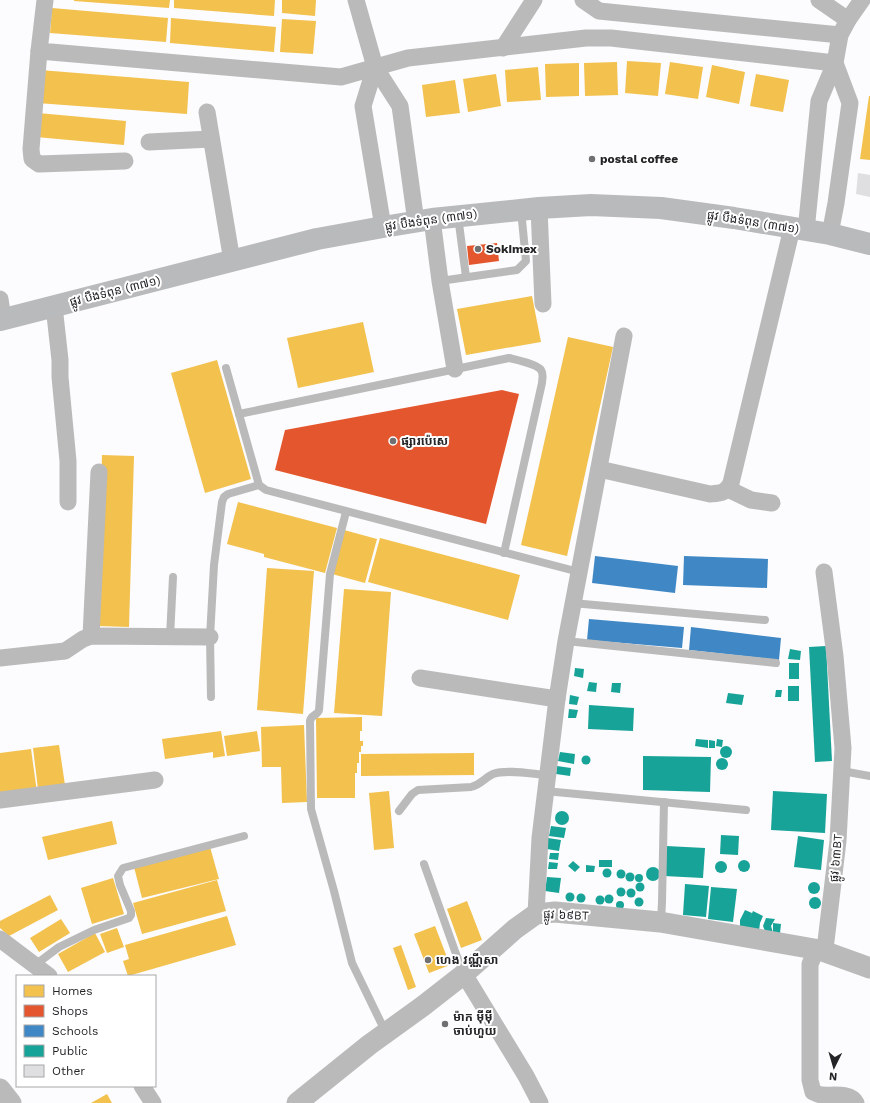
<svg xmlns="http://www.w3.org/2000/svg" width="870" height="1103" viewBox="0 0 870 1103" font-family="'Work Sans','Noto Sans Khmer',sans-serif">
	<rect width="100%" height="100%" fill="#fcfbfd"/>
	<g fill="#f2c14e">
		<path d="M74,0h96l-1,8 -95,-7z"/>
		<path d="M174,0h101l-1,16 -100,-8z"/>
		<path d="M282,0h34l-1,16 -33,-3z"/>
		<path d="M52,8l116,10 -2,24 -116,-9z"/>
		<path d="M171,18l105,9 -2,25 -104,-9z"/>
		<path d="M282,19l34,2 -3,33 -33,-2z"/>
		<path d="M627,61l34,2 -3,33 -33,-3z"/>
		<path d="M617,62l1,33 -33,1 -1,-33z"/>
		<path d="M670,62l33,5 -5,32 -33,-5z"/>
		<path d="M579,63v33l-33,1 -1,-33z"/>
		<path d="M712,65l33,7 -6,32 -33,-7z"/>
		<path d="M538,67l3,33 -34,2 -2,-32z"/>
		<path d="M40,70l149,12 -2,32 -150,-11z"/>
		<path d="M496,74l5,32 -33,6 -5,-33z"/>
		<path d="M756,74l33,6 -6,32 -33,-6z"/>
		<path d="M455,80l5,33 -34,4 -4,-32z"/>
		<path d="M869,96h1v64l-10,-1z"/>
		<path d="M38,113l88,8 -2,24 -88,-8z"/>
		<path d="M532,296l9,46 -75,13 -9,-46z"/>
		<path d="M363,322l11,50 -76,16 -11,-50z"/>
		<path d="M568,337l45,10 -46,209 -46,-11z"/>
		<path d="M217,360l34,119 -46,14 -34,-120z"/>
		<path d="M102,455l32,1 -5,171 -32,-1z"/>
		<path d="M238,502l99,26 -12,45 -61,-16v-3l-37,-10z"/>
		<path d="M344,530l33,9 -12,44 -33,-9z"/>
		<path d="M380,538l140,37 -12,45 -140,-38z"/>
		<path d="M267,568l47,3 -11,143 -46,-4z"/>
		<path d="M344,589l47,3 -9,124 -48,-3z"/>
		<path d="M362,717v14h-2v10h3v5h-2v6h-2v11h-2v10h-2v25h-38l-1,-80z"/>
		<path d="M304,725l3,77 -25,1 -1,-36h-19l-1,-40z"/>
		<path d="M221,731l4,25 -12,2v-6l-48,7 -3,-20z"/>
		<path d="M257,731l3,20 -33,5 -3,-20z"/>
		<path d="M59,745l6,40 -27,4 -5,-41z"/>
		<path d="M31,749l6,43 -37,3v-42z"/>
		<path d="M474,753v22l-113,1v-22z"/>
		<path d="M389,791l5,57 -20,2 -5,-57z"/>
		<path d="M112,821l5,23 -69,16 -6,-23z"/>
		<path d="M210,847l9,32 -77,19 -8,-31z"/>
		<path d="M113,878l11,36 -32,10 -11,-36z"/>
		<path d="M217,880l9,31 -84,23 -9,-31z"/>
		<path d="M50,895l8,15 -49,26 -9,-8v-7z"/>
		<path d="M467,901l15,39 -21,8 -14,-39z"/>
		<path d="M227,916l9,29 -108,31 -5,-15 6,-2 -4,-14z"/>
		<path d="M61,919l9,14 -31,19 -9,-14z"/>
		<path d="M435,926l15,39 -21,8 -15,-39z"/>
		<path d="M117,928l7,19 -17,6 -7,-19z"/>
		<path d="M95,933l10,19 -37,20 -10,-18z"/>
		<path d="M401,945l15,42 -8,3 -15,-42z"/>
		<path d="M107,1094l5,9h-21z"/>
	</g>
	<g fill="#e4572e">
		<path d="M497,243l2,18 -30,4 -2,-19z"/>
		<path d="M502,390l17,4 -33,130 -211,-54 10,-40z"/>
	</g>
	<g fill="#3f88c5">
		<path d="M595,556l83,10 -3,27 -83,-10z"/>
		<path d="M684,556l84,3 -1,29 -84,-3z"/>
		<path d="M589,619l95,8 -2,21 -95,-8z"/>
		<path d="M691,627l90,11 -2,22 -90,-10z"/>
	</g>
	<g fill="#17a398">
		<path d="M826,646l6,115 -17,1 -6,-115z"/>
		<path d="M790,649l11,2 -1,9 -12,-1z"/>
		<rect x="789" y="663" width="10" height="16"/>
		<path d="M575,668l9,1 -1,9 -9,-2z"/>
		<path d="M589,682l8,1 -1,9 -9,-1z"/>
		<path d="M612,683h9l-1,10 -9,-1z"/>
		<rect x="788" y="686" width="11" height="15"/>
		<path d="M776,690h6l-1,7h-6z"/>
		<path d="M728,693l16,2 -2,10 -16,-2z"/>
		<path d="M570,695l9,2 -2,8 -8,-1z"/>
		<path d="M589,705l45,3 -1,23 -45,-2z"/>
		<path d="M569,709l9,1 -2,8h-8z"/>
		<path d="M696,739l12,1v8l-13,-2z"/>
		<path d="M717,739l6,1 -1,7 -6,-1z"/>
		<path d="M709,740l6,1v7h-6z"/>
		<circle cx="726" cy="752" r="6"/>
		<path d="M560,752l15,2 -1,10 -16,-3z"/>
		<circle cx="586" cy="760" r="4.5"/>
		<path d="M643,756l68,1 -1,35 -67,-2z"/>
		<circle cx="722" cy="764" r="6"/>
		<path d="M557,766l14,2 -1,8 -14,-2z"/>
		<path d="M773,791l54,3 -2,39 -54,-3z"/>
		<circle cx="562" cy="818" r="7"/>
		<path d="M551,826l15,2 -2,10 -15,-2z"/>
		<path d="M721,835l18,1 -1,19 -18,-1z"/>
		<path d="M798,836l26,4 -3,30 -27,-3z"/>
		<path d="M548,838l13,2 -2,11 -12,-2z"/>
		<path d="M666,846l39,2 -2,30 -39,-2z"/>
		<path d="M550,853h9l-1,7 -9,-1z"/>
		<rect x="599" y="860" width="13" height="7"/>
		<circle cx="744" cy="866" r="6"/>
		<path d="M573,861l7,6 -5,5 -7,-6z"/>
		<circle cx="721" cy="867" r="6"/>
		<path d="M549,862l9,1 -1,6h-9z"/>
		<path d="M586,865l9,1 -1,6h-8z"/>
		<circle cx="653" cy="874" r="7"/>
		<circle cx="607" cy="873" r="4.5"/>
		<circle cx="621" cy="874" r="4.5"/>
		<circle cx="630" cy="877" r="4.5"/>
		<circle cx="639" cy="878" r="4"/>
		<path d="M547,877l14,1 -2,15 -14,-2z"/>
		<circle cx="814" cy="888" r="6"/>
		<circle cx="640" cy="887" r="4.5"/>
		<path d="M685,884l24,2 -3,31 -23,-2z"/>
		<path d="M711,887l26,2 -4,33 -25,-3z"/>
		<circle cx="621" cy="892" r="4.5"/>
		<circle cx="631" cy="893" r="4.5"/>
		<circle cx="570" cy="897" r="4.5"/>
		<circle cx="581" cy="898" r="4.5"/>
		<circle cx="609" cy="899" r="4.5"/>
		<circle cx="600" cy="900" r="4.5"/>
		<circle cx="815" cy="903" r="6"/>
		<circle cx="639" cy="902" r="4.5"/>
		<circle cx="620" cy="905" r="4"/>
		<path d="M745,910l7,3 -3,7 -1,7 1,-7 4,-9 10,5 -3,7 -1,8 -19,-3v-8z"/>
		<path d="M766,918l9,1 -4,7 2,7 -8,-2 -2,-5z"/>
		<path d="M773,923l8,1 -1,9h-7z"/>
	</g>
	<path fill="#dfdee0" d="M858,173l12,2v22l-14,-3z"/>
	<g fill="none" stroke-linecap="round" stroke-linejoin="round">
		<g stroke="#bababb" stroke-width="8">
			<path d="M458,216l8,61"/>
			<path d="M440,281l77,-11 9,-9 -5,-51"/>
			<path d="M226,368l33,117 7,5 313,82"/>
			<path d="M239,414l270,-56c8,2 28,6 32,12 3,4 1,9 1,13l-38,170"/>
			<path d="M346,512l-16,62 -11,136c-1,5 -8,5 -9,11l1,88 23,82 18,72 34,70"/>
			<path d="M572,603l193,17"/>
			<path d="M170,637l3,-60"/>
			<path d="M566,641l210,22"/>
			<path d="M211,697l-1,-60 4,-72 8,-63 2,-5 4,-3 31,-9"/>
			<path d="M842,771l28,5"/>
			<path d="M545,791l201,19"/>
			<path d="M399,811l13,-17 6,-4 53,-3c11,-3 13,-9 22,-13 14,-5 39,0 54,1"/>
			<path d="M424,864l32,90 8,20"/>
			<path d="M661,921l1,-19 2,-100"/>
			<path d="M35,965l24,-18 35,-17 35,-12 2,-3v-4l-11,-26 -2,-9 5,-8 121,-32"/>
		</g>
		<g stroke="#bababb" stroke-width="17">
			<path d="M45,0l-6,51 302,26 67,-19 178,-20h25l224,25"/>
			<path d="M356,0l19,67 25,39 16,116"/>
			<path d="M583,0l16,11 241,24"/>
			<path d="M819,0l29,20"/>
			<path d="M503,48l31,-48"/>
			<path d="M39,51l-8,98 1,10 7,5 86,-3"/>
			<path d="M375,67l-12,39 20,121"/>
			<path d="M207,112l25,149"/>
			<path d="M149,142l62,-3"/>
			<path d="M539,208l4,96"/>
			<path d="M432,219l8,62 15,88"/>
			<path d="M806,231l13,-130 16,-38 5,-28 8,-15 14,-20"/>
			<path d="M830,234l6,-31 14,-100 -15,-40"/>
			<path d="M0,299l3,20"/>
			<path d="M54,306l6,54v17l8,84v41"/>
			<path d="M599,469l111,25c11,-1 16,-1 21,-11l61,-255"/>
			<path d="M728,489l23,11 21,3"/>
			<path d="M824,572l11,84 8,92 -5,93 -12,100 -1,5 -11,9 -4,9v116l3,12c3,1 6,3 9,3 10,1 28,-3 34,8"/>
			<path d="M91,636l8,-164"/>
			<path d="M0,658l65,-7 18,-12 8,-3 119,1"/>
			<path d="M420,678l137,21"/>
			<path d="M0,800l155,-20"/>
			<path d="M536,914l4,-76 17,-139 9,-58 58,-305"/>
			<path d="M0,939l49,37"/>
			<path d="M464,974l62,102 14,27"/>
			<path d="M142,1086l11,17"/>
		</g>
		<g stroke="#bababb" stroke-width="21">
			<path d="M0,1089l11,14"/>
			<path d="M297,1103l72,-58 54,-39 41,-32 51,-45 21,-15 19,-2 105,10 160,28 50,18"/>
		</g>
		<path stroke="#b9babb" stroke-width="22" d="M0,320l317,-81 66,-12 49,-8 107,-11 52,-3 70,3 73,10 96,16 40,10"/>
	</g>
	<g fill="#706f72" stroke="#fff" stroke-width="1.5">
		<circle cx="592" cy="159" r="4"/>
		<circle cx="478" cy="249" r="4"/>
		<circle cx="393" cy="441" r="4"/>
		<circle cx="428" cy="960" r="4"/>
		<circle cx="445" cy="1024" r="4"/>
	</g>
	<g text-anchor="middle" dominant-baseline="central" stroke-width="4" stroke-linejoin="round" paint-order="stroke">
		<g font-size="12" font-weight="bold" fill="#252427" stroke="#fff" text-anchor="start">
			<text x="600" y="159">postal coffee</text>
			<text x="486" y="249">Sokimex</text>
			<text x="401" y="441">ផ្សារប៉េសេ</text>
			<text x="436" y="960">ហេង វណ្ណីសា</text>
			<text x="453" y="1017">ម៉ាក ម៉ីម៉ី<tspan x="453" dy="14">ចាប់ហួយ</tspan></text>
		</g>
		<g font-size="12" fill="#252427" stroke="#fff">
			<text transform="translate(431 220) rotate(-8)">ផ្លូវ បឹងទំពុន (៣៧១)</text>
			<text transform="translate(753 222) rotate(9)">ផ្លូវ បឹងទំពុន (៣៧១)</text>
			<text transform="translate(115 291) rotate(-14)">ផ្លូវ បឹងទំពុន (៣៧១)</text>
			<text transform="translate(836 858) rotate(-85)">ផ្លូវ ៦៣BT</text>
			<text transform="translate(566 915) rotate(2)">ផ្លូវ ៦៩BT</text>
		</g>
	</g>
	<rect x="16" y="975" width="140" height="112" fill="#ffffff" stroke="#a8a7a9"/>
	<rect x="24" y="985" width="20" height="12" fill="#f2c14e" stroke="#a8a7a9"/>
	<text x="52" y="995" font-size="12" fill="#252427">Homes</text>
	<rect x="24" y="1005" width="20" height="12" fill="#e4572e" stroke="#a8a7a9"/>
	<text x="52" y="1015" font-size="12" fill="#252427">Shops</text>
	<rect x="24" y="1025" width="20" height="12" fill="#3f88c5" stroke="#a8a7a9"/>
	<text x="52" y="1035" font-size="12" fill="#252427">Schools</text>
	<rect x="24" y="1045" width="20" height="12" fill="#17a398" stroke="#a8a7a9"/>
	<text x="52" y="1055" font-size="12" fill="#252427">Public</text>
	<rect x="24" y="1065" width="20" height="12" fill="#dfdee0" stroke="#a8a7a9"/>
	<text x="52" y="1075" font-size="12" fill="#252427">Other</text>
	<g transform="translate(834 1067) rotate(185)" stroke="#ffffff" stroke-width="3" paint-order="stroke">
	<path d="M0-3L7 15L0 10L-7 15Z" fill="#252427"/>
	<text y="-6" font-size="11" font-weight="bold" text-anchor="middle" fill="#252427">N</text>
	</g>
</svg>
